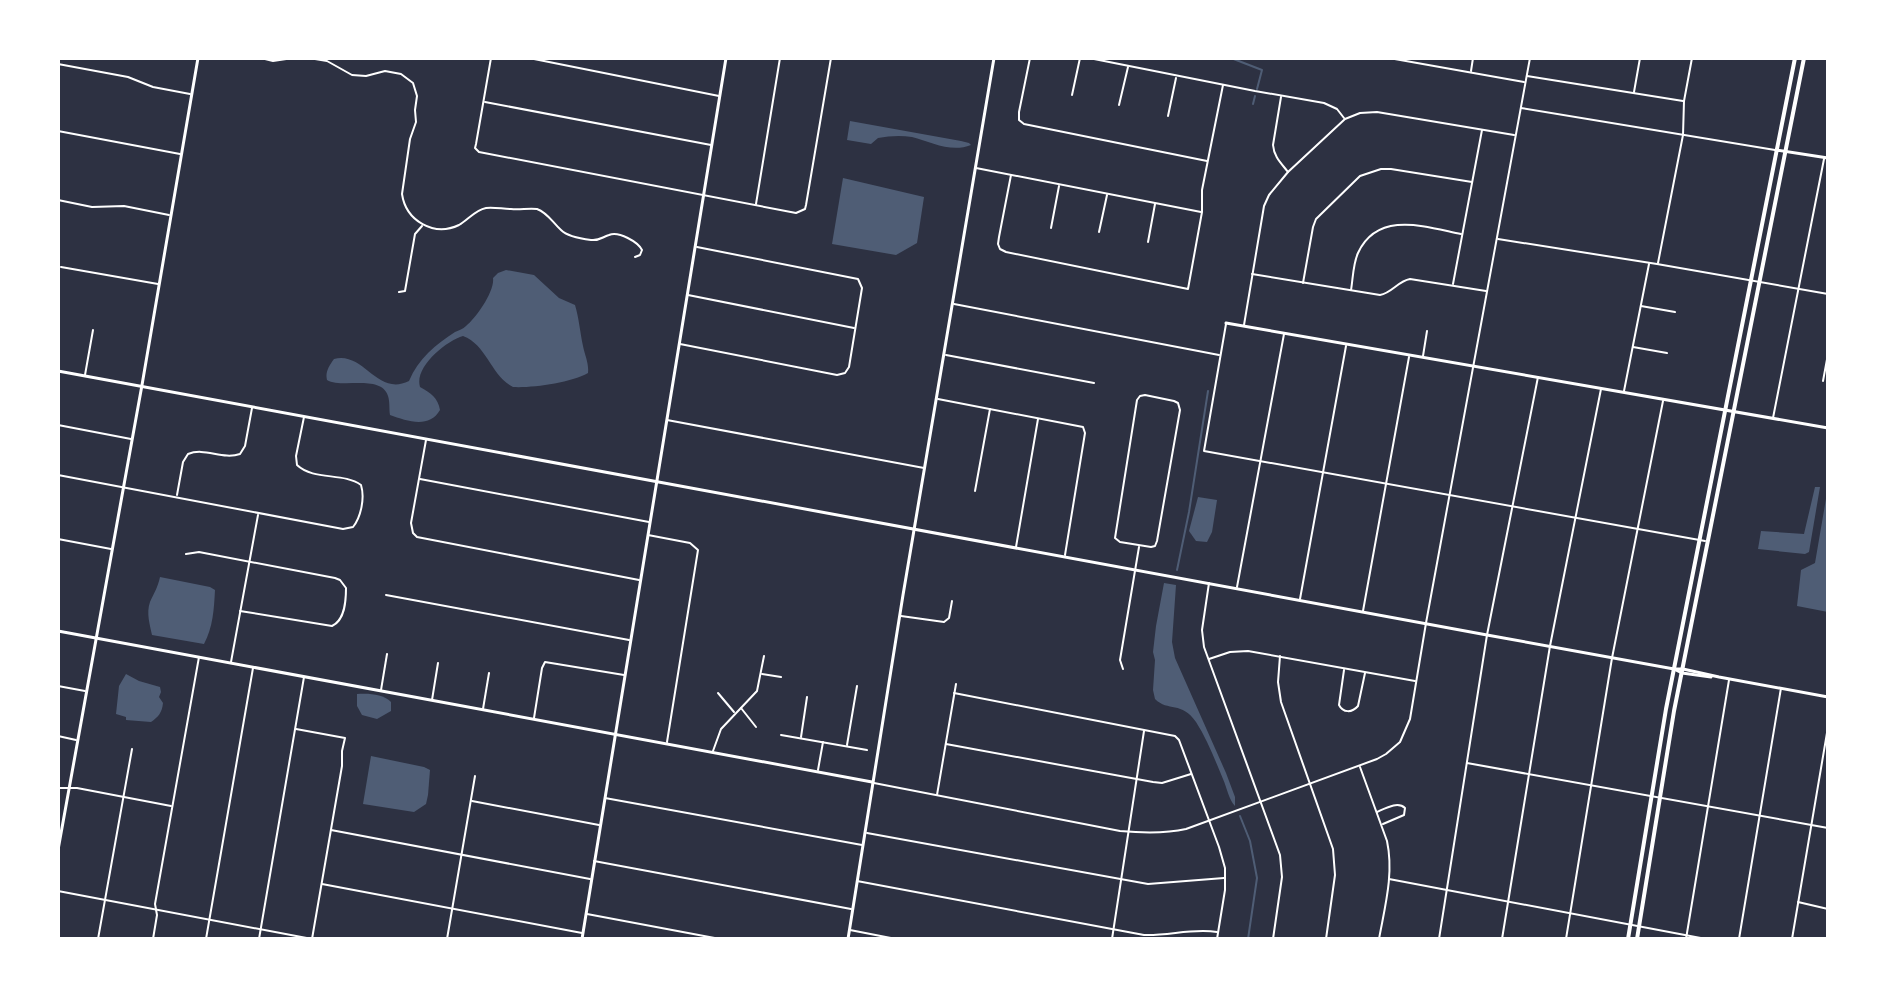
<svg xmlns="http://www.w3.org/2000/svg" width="1886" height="997" viewBox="0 0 1886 997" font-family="'Libre Baskerville',serif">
	<rect width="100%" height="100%" fill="#2d3142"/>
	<g fill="#4f5d75">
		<path d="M850,121l111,20 8,2 2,2c-20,8 -40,-3 -59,-8 -12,-2 -23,-1 -34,1l-7,6 -24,-4z"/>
		<path d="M843,178l81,19 -7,46 -21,12 -64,-11z"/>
		<path d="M506,270l28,5 25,23 16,7c4,13 5,27 8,41 2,10 6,17 5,27 -18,10 -55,15 -75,14 -22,-11 -26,-42 -50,-51 -17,5 -49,31 -43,51 11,6 18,11 20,23 -11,19 -33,11 -50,5 -1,-6 0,-13 -2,-19 -7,-22 -46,-7 -61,-16 -2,-8 2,-14 7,-21 30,-8 43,38 75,22 9,-22 27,-37 46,-49 4,-2 8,-3 11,-6 10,-8 29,-35 27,-48l5,-5z"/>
		<path d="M1815,487h5l-11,65 -4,2 -47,-5 3,-18 43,3z"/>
		<path d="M1827,493h1v119l-31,-6 4,-36 14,-7z"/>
		<path d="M1198,497l19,3 -5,32 -5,10 -11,-1 -7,-10z"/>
		<path d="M160,577l50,10 5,3c-1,19 -2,37 -11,54l-52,-9c-2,-10 -6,-22 -2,-33 4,-9 8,-15 10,-25z"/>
		<path d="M1164,583l12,2 -4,57 3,16 51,115 9,24v9c-6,-6 -8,-18 -12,-27 -8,-19 -16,-40 -27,-57 -14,-21 -28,-10 -41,-23l-2,-9 2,-30 -2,-8 3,-26z"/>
		<path d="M126,674l13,7 21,6 1,5 -2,5 4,6c-1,10 -5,14 -12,19l-25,-2v-3l-10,-3 3,-28z"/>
		<path d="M357,694c12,-1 26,0 34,8v9l-14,8 -15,-4 -5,-9z"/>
		<path d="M371,756l53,11 6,3 -2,25 -2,9 -12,8 -51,-8z"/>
	</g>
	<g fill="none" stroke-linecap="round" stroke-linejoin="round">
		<g stroke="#4f5d75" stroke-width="2">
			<path d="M1231,58l31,12 -5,19"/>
			<path d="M1253,104l2,-8"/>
			<path d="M1177,570l12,-58 19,-121"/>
			<path d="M1240,816l10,25 7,37 -9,61"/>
		</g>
		<g stroke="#fff" stroke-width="2">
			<path d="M261,58l12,3 20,-3"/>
			<path d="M309,58l18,3 25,14 14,1 19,-5 16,3 12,9 4,13 -2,14 1,12 -6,17 -8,55c4,27 32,43 57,31 9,-5 16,-15 27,-17 8,-1 17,1 25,1 9,1 17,-1 26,0 11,4 15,13 24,21 6,6 22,9 30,10 9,1 11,-3 18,-5 10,-4 29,7 33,15l-2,5 -5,2"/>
			<path d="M491,58l-15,86 -1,4 4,4 317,61 9,-4 1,-4 25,-147"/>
			<path d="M529,58l190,38"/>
			<path d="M1030,58l-11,54v8l5,4 183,37"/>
			<path d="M1089,58l166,33 69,12 13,6 7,9"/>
			<path d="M1389,58l135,24"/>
			<path d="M58,64l70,13 25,10 37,7"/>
			<path d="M1471,71l2,-13"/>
			<path d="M1527,76l156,25"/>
			<path d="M1634,92l6,-34"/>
			<path d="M1072,95l8,-37"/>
			<path d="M1281,97l-8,48c1,12 8,18 15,27"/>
			<path d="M485,102l226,43"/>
			<path d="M1119,105l9,-38"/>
			<path d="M1521,108l254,42"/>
			<path d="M1168,116l8,-38"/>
			<path d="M58,131l122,23"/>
			<path d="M976,168l225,44"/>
			<path d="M1011,175l-12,62 -1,7 2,5 6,3 182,37 14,-77v-22l21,-105"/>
			<path d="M58,200l34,7 32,-1 45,9"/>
			<path d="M756,204l24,-146"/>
			<path d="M1051,228l8,-42"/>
			<path d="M1099,232l8,-37"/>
			<path d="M1498,239l159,25 171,30"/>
			<path d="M1148,242l7,-38"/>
			<path d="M1658,263l25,-128 1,-34 8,-43"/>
			<path d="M61,267l97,17"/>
			<path d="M1252,274l128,21c12,-2 18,-14 30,-16l76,12"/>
			<path d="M1303,283l10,-56 3,-8 44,-43 21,-7h10l81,13"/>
			<path d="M1453,284l29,-154"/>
			<path d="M1351,290c2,-12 2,-26 7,-37 20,-43 68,-26 103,-19"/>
			<path d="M399,292l6,-1 10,-57 7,-8"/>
			<path d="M688,295l166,33"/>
			<path d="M954,304l265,51"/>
			<path d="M1641,306l34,6"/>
			<path d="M1226,324l-22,127 501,90"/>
			<path d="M1244,325l20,-119 5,-11 19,-23 57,-53 15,-6 17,-1 137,23"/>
			<path d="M680,344l157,31 8,-2 4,-6 13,-79 -4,-9 -161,-32"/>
			<path d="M1633,347l34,6"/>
			<path d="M946,355l148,28"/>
			<path d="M1423,356l4,-25"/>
			<path d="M85,375l8,-45"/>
			<path d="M1823,381l5,-27"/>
			<path d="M1624,391l25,-127"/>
			<path d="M1145,395l29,6 4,2 2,7 -23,131 -2,5 -4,1 -31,-5 -5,-4 22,-138 3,-4z"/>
			<path d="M938,399l145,28 2,6 -20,122"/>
			<path d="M1773,418l51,-259"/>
			<path d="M667,420l257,48"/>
			<path d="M58,425l73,14"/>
			<path d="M426,440l-15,83 2,10 4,4 222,43"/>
			<path d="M58,475l285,54 10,-2c8,-10 12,-29 8,-42 -18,-13 -47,-4 -64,-20l-1,-9 8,-39"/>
			<path d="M420,479l229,43"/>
			<path d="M975,491l15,-82"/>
			<path d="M177,495l6,-33 5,-8c17,-7 34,6 52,0l5,-8 7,-38"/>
			<path d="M648,535l42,8 8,7 -31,192"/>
			<path d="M58,539l53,10"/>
			<path d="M1016,547l22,-128"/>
			<path d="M186,554l13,-2 136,26 5,2 6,8c0,13 -1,32 -14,38l-92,-15"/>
			<path d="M1209,583l-7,47 2,17 76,208 2,22 -9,62"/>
			<path d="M1237,587l47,-253"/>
			<path d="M386,595l243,45"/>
			<path d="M1300,599l46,-253"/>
			<path d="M1363,611l46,-254"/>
			<path d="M901,616l43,6 5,-4 3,-17"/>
			<path d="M1280,656l-2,26 3,20 52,147 2,26 -9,64"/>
			<path d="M1209,659l21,-7 18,-1 167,30"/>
			<path d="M231,662l27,-147"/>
			<path d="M1123,669l-3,-9 19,-113"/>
			<path d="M1344,670l-5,35c4,8 13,8 19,1l7,-33"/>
			<path d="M762,674l19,3"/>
			<path d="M58,686l27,5"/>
			<path d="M381,690l6,-36"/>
			<path d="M718,693l16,19"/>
			<path d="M954,693l221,43 4,4 40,107 6,21v22l-8,49"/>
			<path d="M432,700l6,-37"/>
			<path d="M741,708l15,19"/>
			<path d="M483,709l6,-36"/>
			<path d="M534,718l8,-50 3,-6 79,13"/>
			<path d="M296,729l49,9 -3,13v15l-30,173"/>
			<path d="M781,735l86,15"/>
			<path d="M58,736l18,4"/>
			<path d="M801,737l6,-40"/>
			<path d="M946,744l207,38 9,1 29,-9"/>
			<path d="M847,745l10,-59"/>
			<path d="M713,751l8,-22 36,-38 7,-35"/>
			<path d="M1467,763l361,65"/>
			<path d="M1360,767l27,74c7,33 -2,65 -8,98"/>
			<path d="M818,770l5,-28"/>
			<path d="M874,783l246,48c22,2 44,3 66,-2l191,-70 9,-5 14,-12 10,-23 16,-96 104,-565"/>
			<path d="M58,788h19l94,18"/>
			<path d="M937,795l19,-111"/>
			<path d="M605,798l257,47"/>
			<path d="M472,801l127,24"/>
			<path d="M1377,812c9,-4 21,-11 28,-4l-1,7 -21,9"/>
			<path d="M331,830l259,49"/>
			<path d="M867,833l281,51 76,-6"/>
			<path d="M594,861l257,48"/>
			<path d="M1389,879l317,60"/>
			<path d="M857,881l287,54c25,1 48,-7 73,-3"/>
			<path d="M322,884l260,49"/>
			<path d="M58,891l254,48"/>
			<path d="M1798,902l30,7"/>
			<path d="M587,914l133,25"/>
			<path d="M850,930l46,9"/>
			<path d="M98,939l34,-190"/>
			<path d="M153,939l4,-24 -2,-11 44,-247"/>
			<path d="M206,939l47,-271"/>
			<path d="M259,939l45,-262"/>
			<path d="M447,939l28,-163"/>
			<path d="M1112,939l32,-208"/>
			<path d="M1439,939l48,-304 51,-258"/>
			<path d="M1502,939l48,-293 51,-257"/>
			<path d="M1566,939l46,-281 51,-257"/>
			<path d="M1686,939l43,-259"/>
			<path d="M1739,939l42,-251"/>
			<path d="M1792,939l36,-212"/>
		</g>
		<g stroke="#fff" stroke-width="3">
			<path d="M1776,150l52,8"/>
			<path d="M1226,323l602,105"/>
			<path d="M58,631l814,151"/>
			<path d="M582,939l144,-881"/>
			<path d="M848,939l55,-344 91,-537"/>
		</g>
		<g stroke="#fff" stroke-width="3">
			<path d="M58,371l1429,264 187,34h9l36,8 109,20"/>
			<path d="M1676,670l6,3 29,4"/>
			<path d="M58,850l84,-465 56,-327"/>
		</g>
		<g stroke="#fff" stroke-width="4">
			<path d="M1628,939l38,-230 129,-651"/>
			<path d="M1637,939l37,-228 130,-653"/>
		</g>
	</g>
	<rect width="1886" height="997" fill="none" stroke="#ffffff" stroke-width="120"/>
</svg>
